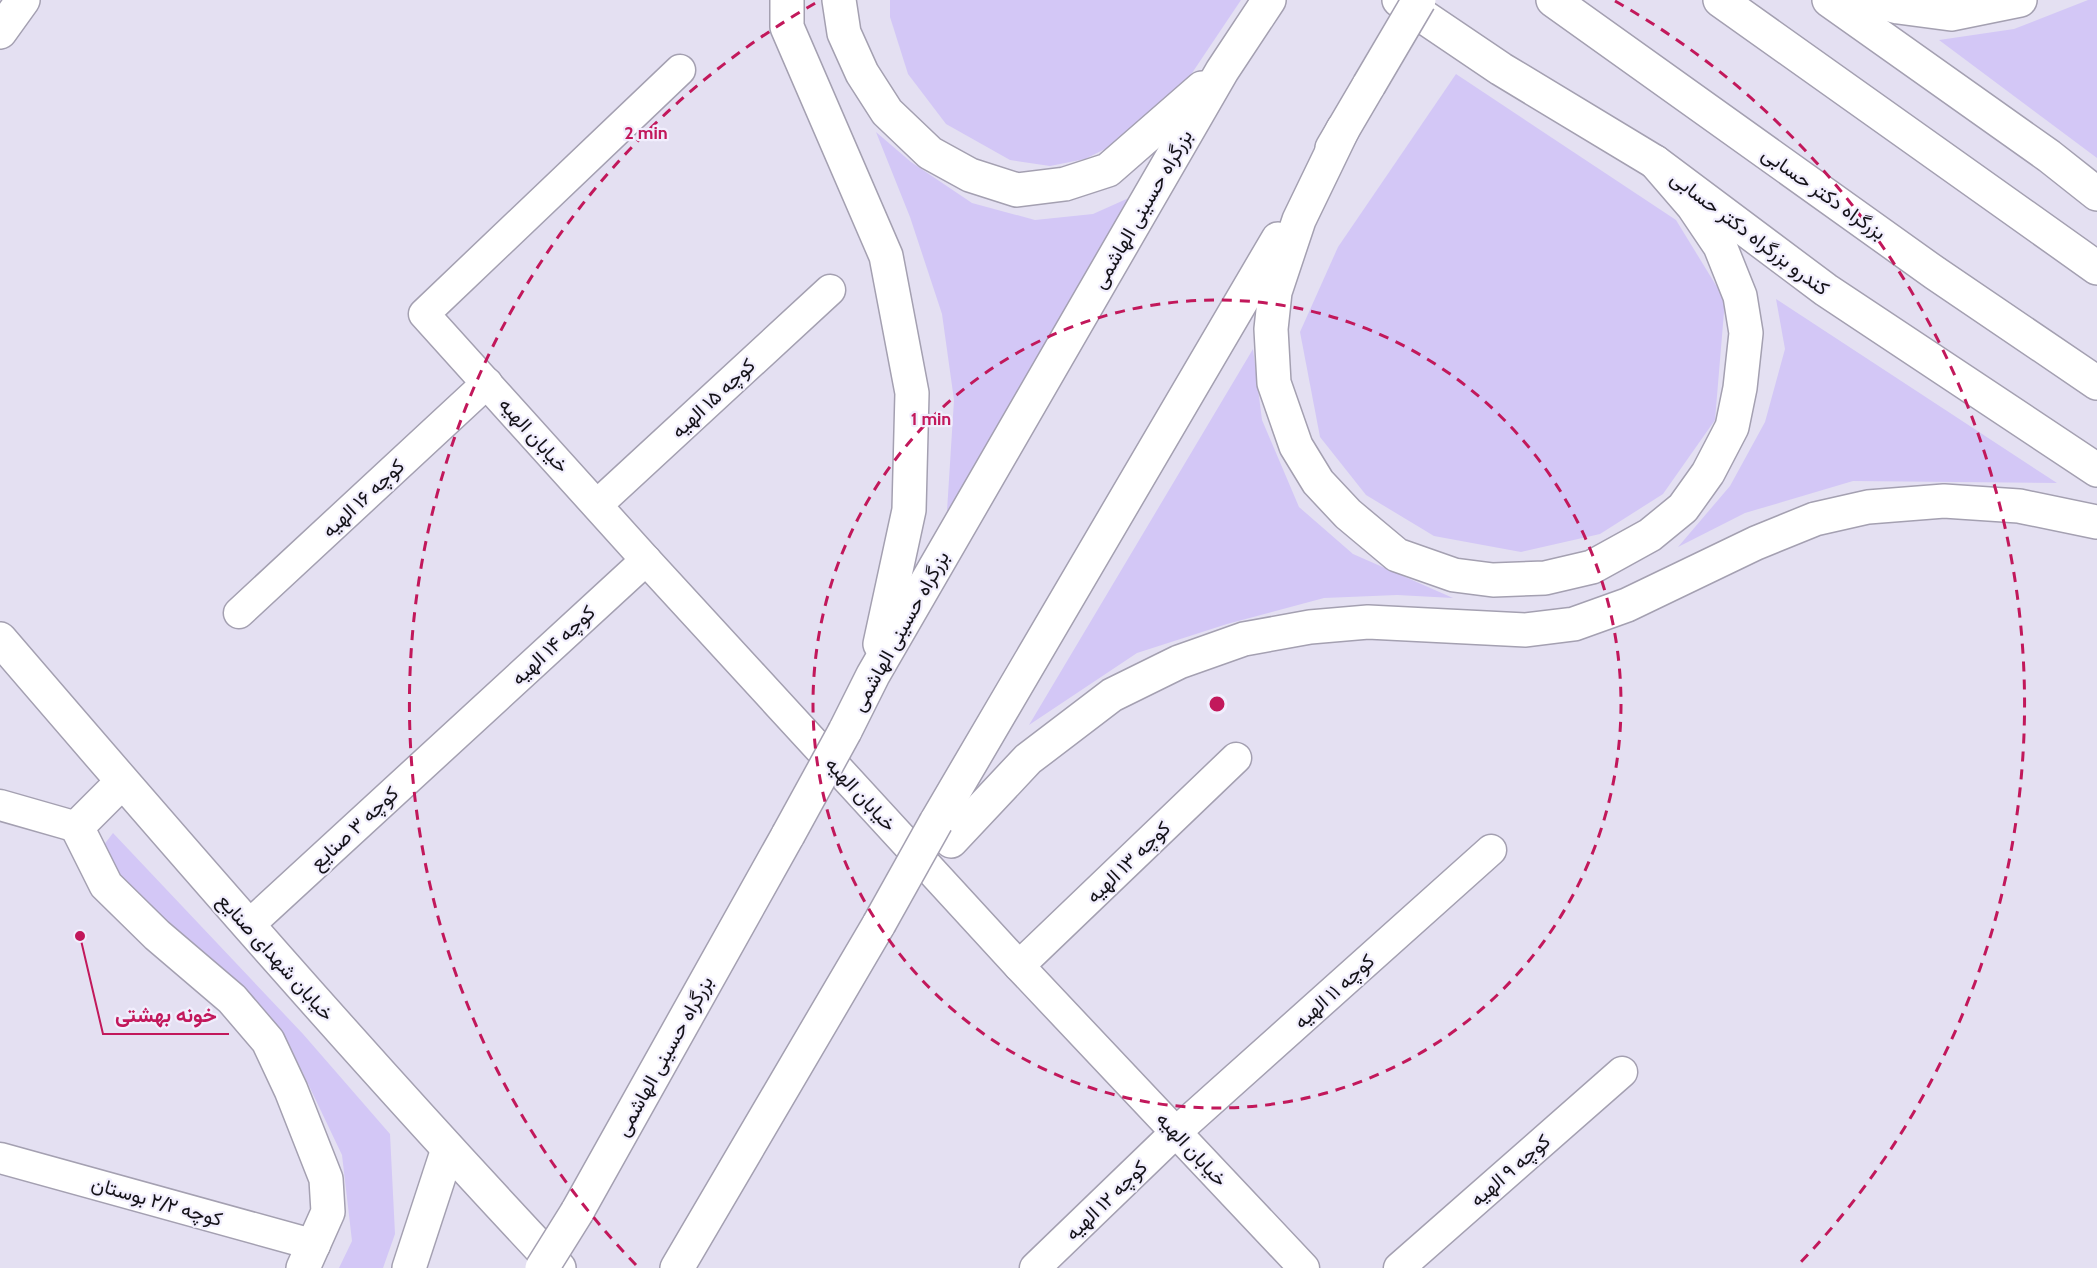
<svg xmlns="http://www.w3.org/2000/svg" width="2097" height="1268" viewBox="0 0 2097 1268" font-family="Cabin,Vazirmatn,sans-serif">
	<rect width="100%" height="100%" fill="#e4e0f2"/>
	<g fill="#d3c7f6">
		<path d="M890,0h351l-57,85 -61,55 -38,19 -35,7 -40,-6 -64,-36 -38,-50 -18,-57z"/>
		<path d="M2088,0h9v158l-158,-118 75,-11z"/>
		<path d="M1456,74l220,146 49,80 -10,120 -52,74 -63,40 -79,18 -87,-16 -68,-41 -46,-58 -20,-105 38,-85z"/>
		<path d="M876,132l35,30 61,41 63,17 58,-6 38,-17 -185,330 8,-127 -12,-86 -32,-97z"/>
		<path d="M1776,299l281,184 -204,-2 -108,32 -67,34 52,-61 35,-64 20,-73z"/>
		<path d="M1253,349l9,71 37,87 54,47 100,44 -56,-3 -73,3 -97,26 -90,29 -108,72z"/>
		<path d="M113,833l190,201 87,100 5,100 -12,34h-44l13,-27 -10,-86 -52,-109 -44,-48 -113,-100 -30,-52z"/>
	</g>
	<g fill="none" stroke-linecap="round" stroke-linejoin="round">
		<g stroke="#a4a0b1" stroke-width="33">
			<g id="minor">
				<path d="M680,70l-256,244 222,246 373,406 285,302"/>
				<path d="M597,505l233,-215"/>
				<path d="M239,613l248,-230"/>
				<path d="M0,805l77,22"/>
				<path d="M248,926l398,-366"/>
				<path d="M1019,966l217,-208"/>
				<path d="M0,1158l315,87"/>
				<path d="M1035,1268l141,-136 315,-282"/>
				<path d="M1399,1268l223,-196"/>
			</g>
		</g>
		<g stroke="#a4a0b1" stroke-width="36">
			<g id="tertiary">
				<path d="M0,32l23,-32"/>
				<path d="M0,639c183,213 367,425 559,629"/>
				<path d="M122,782l-45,45 29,58 51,50 75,64 36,42 23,49 35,89 2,33 -25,56"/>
			</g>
		</g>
		<g stroke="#a4a0b1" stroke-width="36">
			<path id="secondary" d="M1399,0l102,69 154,93 171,128 271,180"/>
		</g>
		<g stroke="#a4a0b1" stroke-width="36">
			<g id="trunk">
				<path d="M787,0v27l99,229 26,137 -3,117 -29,134"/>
				<path d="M839,0l5,33 18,40 25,39 43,41 40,22 47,15 48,-6 43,-14 94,-82"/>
				<path d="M1553,0l382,273 162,110"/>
				<path d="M1720,0l377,268"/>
				<path d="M1829,0l220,156 48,38"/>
				<path d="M1872,0l26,7 53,7 69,-14"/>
				<path d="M1343,129l-44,91 -24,72 -4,37 3,54 22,63 22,36 30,32 49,41 57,20 39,5 52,-2 47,-11 58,-32 33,-27 25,-35 24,-46 8,-39 6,-55 -6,-37 -20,-50 -27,-40 -38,-44"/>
				<path d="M1332,148l37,-63"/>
				<path d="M845,731l28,-56 349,-604 47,-71"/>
				<path d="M936,822l342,-583"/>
				<path d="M951,841l77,-82 84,-64 67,-33 65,-23 66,-12 58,-5 158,8 48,-6 53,-19 129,-62 59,-24 53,-12 76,-6 75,5 78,16"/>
				<path d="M577,1212l211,-377"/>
				<path d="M409,1268l39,-119"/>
				<path d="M677,1268l202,-344"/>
			</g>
		</g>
		<use href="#minor" stroke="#fff" stroke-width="30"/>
		<use href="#tertiary" stroke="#fff" stroke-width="33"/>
		<use href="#secondary" stroke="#fff" stroke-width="33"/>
		<use href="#trunk" stroke="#fff" stroke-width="33"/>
		<g stroke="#a4a0b1" stroke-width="36" stroke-linecap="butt">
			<g id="trunk-bridge">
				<path d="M1369,85l50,-85"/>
				<path d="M788,835l57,-104"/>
				<path d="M879,924l57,-102"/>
				<path d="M542,1268l35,-56"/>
			</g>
		</g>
		<use href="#trunk-bridge" stroke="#fff" stroke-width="33"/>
	</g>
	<g fill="none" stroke="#c2185b" stroke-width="3" stroke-dasharray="10 8">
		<circle cx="1217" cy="704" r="404"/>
		<path d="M636 1265A808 808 0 0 1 819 1M1615 1A808 808 0 0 1 1798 1265"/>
	</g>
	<g text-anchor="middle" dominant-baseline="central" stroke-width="4.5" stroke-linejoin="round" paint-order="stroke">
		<g font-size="20" fill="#141218" stroke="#f1eefd">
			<text transform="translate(1824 193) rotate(35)">بزرگراه دکتر حسابی</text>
			<text transform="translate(1142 209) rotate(-60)">بزرگراه حسینی الهاشمی</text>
			<text transform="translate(1750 233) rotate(37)">کندرو بزرگراه دکتر حسابی</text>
			<text transform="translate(713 398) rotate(-43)">کوچه ۱۵ الهیه</text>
			<text transform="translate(534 435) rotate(48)">خیابان الهیه</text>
			<text transform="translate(363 498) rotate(-43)">کوچه ۱۶ الهیه</text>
			<text transform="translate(900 631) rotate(-61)">بزرگراه حسینی الهاشمی</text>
			<text transform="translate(553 645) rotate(-43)">کوچه ۱۴ الهیه</text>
			<text transform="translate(861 794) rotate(47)">خیابان الهیه</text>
			<text transform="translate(354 828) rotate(-43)">کوچه ۳ صنایع</text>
			<text transform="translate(1128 862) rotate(-44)">کوچه ۱۳ الهیه</text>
			<text transform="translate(276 957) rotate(48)">خیابان شهدای صنایع</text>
			<text transform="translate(1334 991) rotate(-42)">کوچه ۱۱ الهیه</text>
			<text transform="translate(664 1056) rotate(-61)">بزرگراه حسینی الهاشمی</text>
			<text transform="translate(1192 1149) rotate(47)">خیابان الهیه</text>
			<text transform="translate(1510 1170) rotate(-41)">کوچه ۹ الهیه</text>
			<text transform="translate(1106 1200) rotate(-44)">کوچه ۱۲ الهیه</text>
			<text transform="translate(157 1201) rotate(16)">کوچه ۲/۲ بوستان</text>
		</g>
	</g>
	<circle cx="1217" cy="704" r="9" fill="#c2185b" stroke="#f1eefd" stroke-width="3"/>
	<g font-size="18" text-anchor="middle" font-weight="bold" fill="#c2185b" stroke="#f1eefd" stroke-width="4.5" stroke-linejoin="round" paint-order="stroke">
		<text x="646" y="139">2 min</text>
		<text x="931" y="425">1 min</text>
	</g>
	<path fill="none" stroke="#c2185b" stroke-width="2" d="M80 936L103 1034H229"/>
	<circle fill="#c2185b" stroke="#f1eefd" stroke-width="2" cx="80" cy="936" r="6"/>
	<g font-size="21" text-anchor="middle" font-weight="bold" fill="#c2185b" stroke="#f1eefd" stroke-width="4.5" stroke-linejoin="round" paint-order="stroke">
		<text x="166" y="1022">خونه بهشتی</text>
	</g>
</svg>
